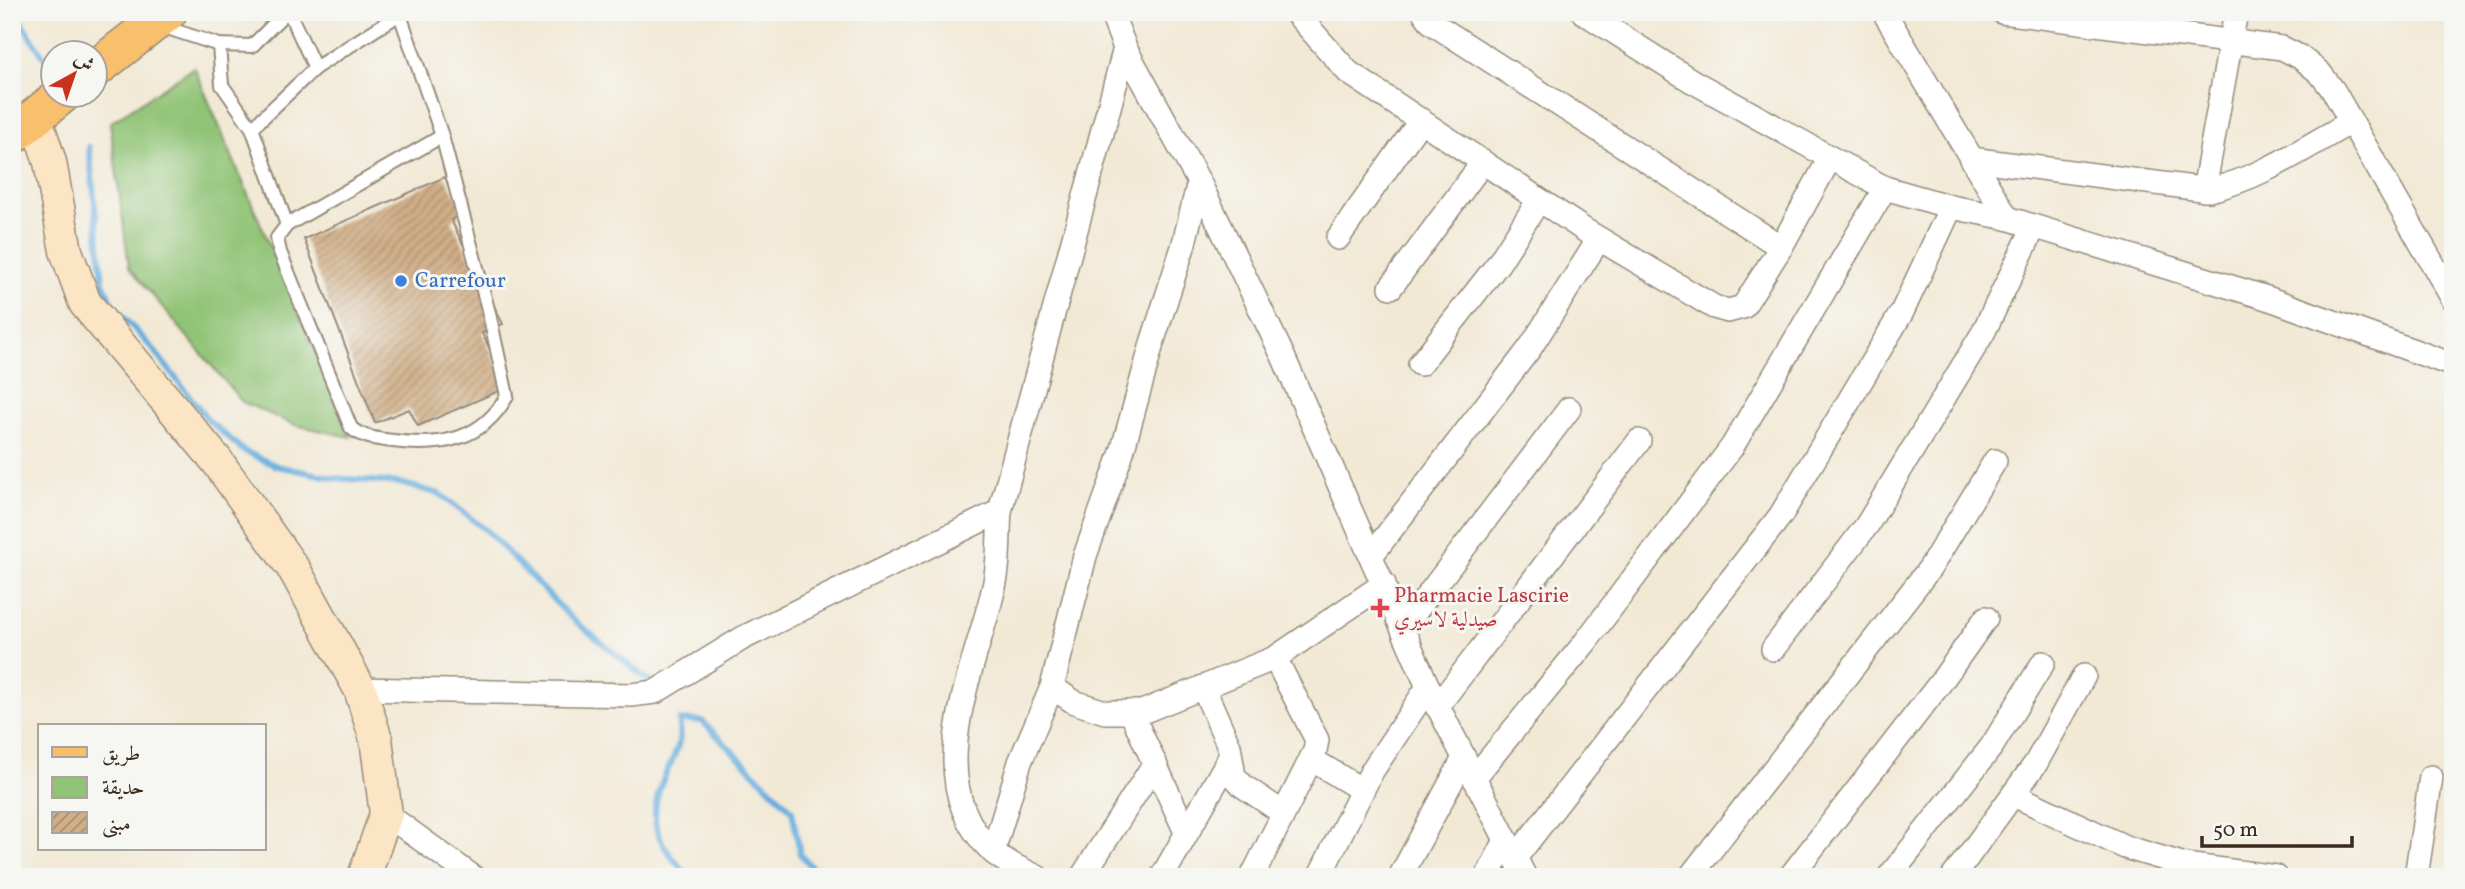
<svg xmlns="http://www.w3.org/2000/svg" width="2465" height="889" viewBox="0 0 2465 889" font-family="Vollkorn,Amiri,serif">
	<defs>
		<pattern id="building-hatch" width="6" height="6" patternUnits="userSpaceOnUse" patternTransform="scale(1.75)"><rect width="6" height="6" fill="#d0ae87"/><path d="M-1 1l2-2M0 6l6-6M5 7l2-2" fill="none" stroke="#aa8e6e"/></pattern>
	</defs>
	<rect width="100%" height="100%" fill="#f6f6f2"/>
	<filter id="ink" filterUnits="userSpaceOnUse"><feTurbulence type="fractalNoise" baseFrequency=".0143" numOctaves="2"/><feDisplacementMap in="SourceGraphic" scale="14" xChannelSelector="R" yChannelSelector="G"/><feConvolveMatrix kernelMatrix="1 2 1 2 8 2 1 2 1" color-interpolation-filters="sRGB"/></filter>
	<filter id="wash" filterUnits="userSpaceOnUse"><feTurbulence type="fractalNoise" baseFrequency=".00686" numOctaves="4" result="noise"/><feDisplacementMap in="SourceGraphic" scale="28" xChannelSelector="R" yChannelSelector="G"/><feGaussianBlur stdDeviation="1.57" result="paint"/><feColorMatrix in="noise" values="0 0 0 0 0 0 0 0 0 0 0 0 0 0 0 0 0 1.4 0 .05"/><feComposite in="paint" operator="in"/></filter>
	<g filter="url(#wash)">
		<rect width="100%" height="100%" fill="#f2e9d5"/>
		<path fill="#8fc375" stroke="#65764a" stroke-width="2" d="M194,67l157,370 -56,-12 -53,-23 -113,-135 -19,-144z"/>
		<g fill="none" stroke-linecap="round" stroke-linejoin="round">
			<g stroke="#68afdf" stroke-width="6">
				<path d="M15,12l37,58"/>
				<path d="M89,147l14,135 11,25 39,42 56,72 35,30 33,15 57,12 66,5 40,11 47,37 84,87 83,67"/>
				<path d="M690,877c-35,-34 -46,-59 -23,-106 9,-18 16,-31 12,-51l23,1 90,89 8,44 16,18 11,5"/>
			</g>
		</g>
		<g id="blocks">
			<path fill="url(#building-hatch)" d="M445,177l20,34 -14,9 52,104 -21,9 26,54 -90,39 -9,-17 -34,14 -71,-184z"/>
		</g>
	</g>
	<g filter="url(#ink)">
		<use href="#blocks" fill-opacity="0" stroke="#968a7a" stroke-width="2"/>
		<g fill="none" stroke-linecap="round" stroke-linejoin="round">
			<g stroke="#968a7a" stroke-width="16">
				<g id="lane">
					<path d="M289,12l26,56"/>
					<path d="M399,12l43,124 -155,89 -10,13 3,14 71,176c12,10 27,11 42,13 47,6 89,0 114,-45l-18,-83 -47,-177"/>
					<path d="M161,26l58,19 33,1 34,-34"/>
					<path d="M219,45l3,40 30,43 35,97"/>
					<path d="M252,128l63,-60 85,-54"/>
				</g>
			</g>
			<g stroke="#968a7a" stroke-width="26">
				<g id="street">
					<path d="M1111,12l14,36 74,134 83,172 146,333 97,190"/>
					<path d="M1295,12l53,60 238,159 128,76 14,4 15,-4 38,-60"/>
					<path d="M1424,12l8,11 349,224 49,-89"/>
					<path d="M1583,12l109,69 193,107 66,19 56,11 263,81 183,66"/>
					<path d="M1884,12l123,206"/>
					<path d="M2002,12l280,36 18,9 20,16 13,17 120,209"/>
					<path d="M1971,159l238,31c51,-11 97,-43 142,-68"/>
					<path d="M1199,182l-16,65 -30,93 -31,112 -37,104 -33,131 22,15 31,10h37l133,-54 109,-74"/>
					<path d="M2204,190l32,-178"/>
					<path d="M1338,238l83,-118"/>
					<path d="M1391,287l92,-125"/>
					<path d="M1420,364l78,-100 41,-64"/>
					<path d="M1371,556l159,-208 69,-109"/>
					<path d="M1403,628l166,-219"/>
					<path d="M1773,649l94,-124 116,-192 51,-106"/>
					<path d="M1203,687l26,59 5,30 9,10 40,27"/>
					<path d="M360,689l271,6 24,-3 88,-54 257,-127"/>
					<path d="M1437,707l202,-266"/>
					<path d="M1131,712l55,120"/>
					<path d="M1311,759l51,31"/>
					<path d="M1474,778l110,-134 148,-197 153,-259"/>
					<path d="M2014,795l111,52 60,18 91,12"/>
					<path d="M386,814l87,63"/>
					<path d="M993,852l27,-90 32,-75"/>
					<path d="M1516,857l265,-342 121,-203 49,-105"/>
					<path d="M1037,877c-15,-8 -34,-15 -46,-27 -72,-67 -17,-179 2,-259 7,-26 5,-54 7,-80l125,-463"/>
					<path d="M1082,877l73,-114"/>
					<path d="M1162,877l68,-120"/>
					<path d="M1252,877l63,-126 2,-11 -42,-82"/>
					<path d="M1319,877l53,-106 56,-84"/>
					<path d="M1400,877l63,-117"/>
					<path d="M1487,877l19,-37"/>
					<path d="M1690,877l240,-309 65,-107"/>
					<path d="M1790,877l151,-195 45,-64"/>
					<path d="M1889,877l103,-131 51,-83"/>
					<path d="M1953,877l83,-114 48,-87"/>
					<path d="M2416,877l15,-100"/>
				</g>
			</g>
			<g stroke="#968a7a" stroke-width="35">
				<path id="secondary" d="M35,116l15,46 16,89 19,52 132,158 78,110 65,118 16,50 10,75 -22,63"/>
			</g>
			<g stroke="#968a7a" stroke-width="40">
				<g id="primary">
					<path d="M94,70l74,-58"/>
					<path d="M12,136l51,-42"/>
				</g>
			</g>
			<use href="#lane" stroke="#fff" stroke-width="12"/>
			<use href="#street" stroke="#fff" stroke-width="23"/>
			<use href="#secondary" stroke="#fce5c4" stroke-width="32"/>
			<use href="#primary" stroke="#f8bf6c" stroke-width="37"/>
		</g>
	</g>
	<circle fill="#3f7fe0" stroke="#f6f6f2" stroke-width="2.5" cx="401" cy="281" r="7"/>
	<path fill="#e0444e" stroke="#f6f6f2" stroke-width="2.5" d="M1376.5 597.5h7v7h7v7h-7v7h-7v-7h-7v-7h7z"/>
	<g text-anchor="middle" dominant-baseline="central" stroke-width="6" stroke-linejoin="round" paint-order="stroke">
		<g font-size="21" fill="#366cbe" stroke="#f6f6f2" text-anchor="start">
			<text x="415" y="281">Carrefour</text>
		</g>
		<g font-size="21" fill="#be3a42" stroke="#f6f6f2" text-anchor="start">
			<text x="1394" y="596">Pharmacie Lascirie<tspan x="1394" dy="24">صيدلية لاسيري</tspan></text>
		</g>
	</g>
	<rect width="2465" height="889" fill="none" stroke="#f6f6f2" stroke-width="42"/>
	<rect x="38" y="724" width="228" height="126" fill="#f6f6f2" stroke="#aba49d" stroke-width="2"/>
	<rect x="52" y="747" width="35" height="10" fill="#f8bf6c" stroke="#aba49d" stroke-width="2"/>
	<text x="102" y="760" font-size="21" fill="#3b2a1e">طريق</text>
	<rect x="52" y="777" width="35" height="21" fill="#8fc375" stroke="#aba49d" stroke-width="2"/>
	<text x="102" y="794" font-size="21" fill="#3b2a1e">حديقة</text>
	<rect x="52" y="812" width="35" height="21" fill="url(#building-hatch)" stroke="#aba49d" stroke-width="2"/>
	<text x="102" y="830" font-size="21" fill="#3b2a1e">مبنى</text>
	<g transform="translate(74 74) rotate(40)"><circle r="33" fill="#f6f6f2" stroke="#aba49d" stroke-width="2"/>
	<path d="M0-5L12 26L0 18L-12 26Z" fill="#c8321e"/>
	<text y="-10" font-size="19" font-weight="bold" text-anchor="middle" fill="#3b2a1e">ش</text>
	</g>
	<path d="M2202 836v10h150v-10" fill="none" stroke="#3b2a1e" stroke-width="3.5"/>
	<text x="2213" y="836" font-size="21" fill="#3b2a1e" stroke="#f6f6f2" stroke-width="5" paint-order="stroke">50 m</text>
</svg>
